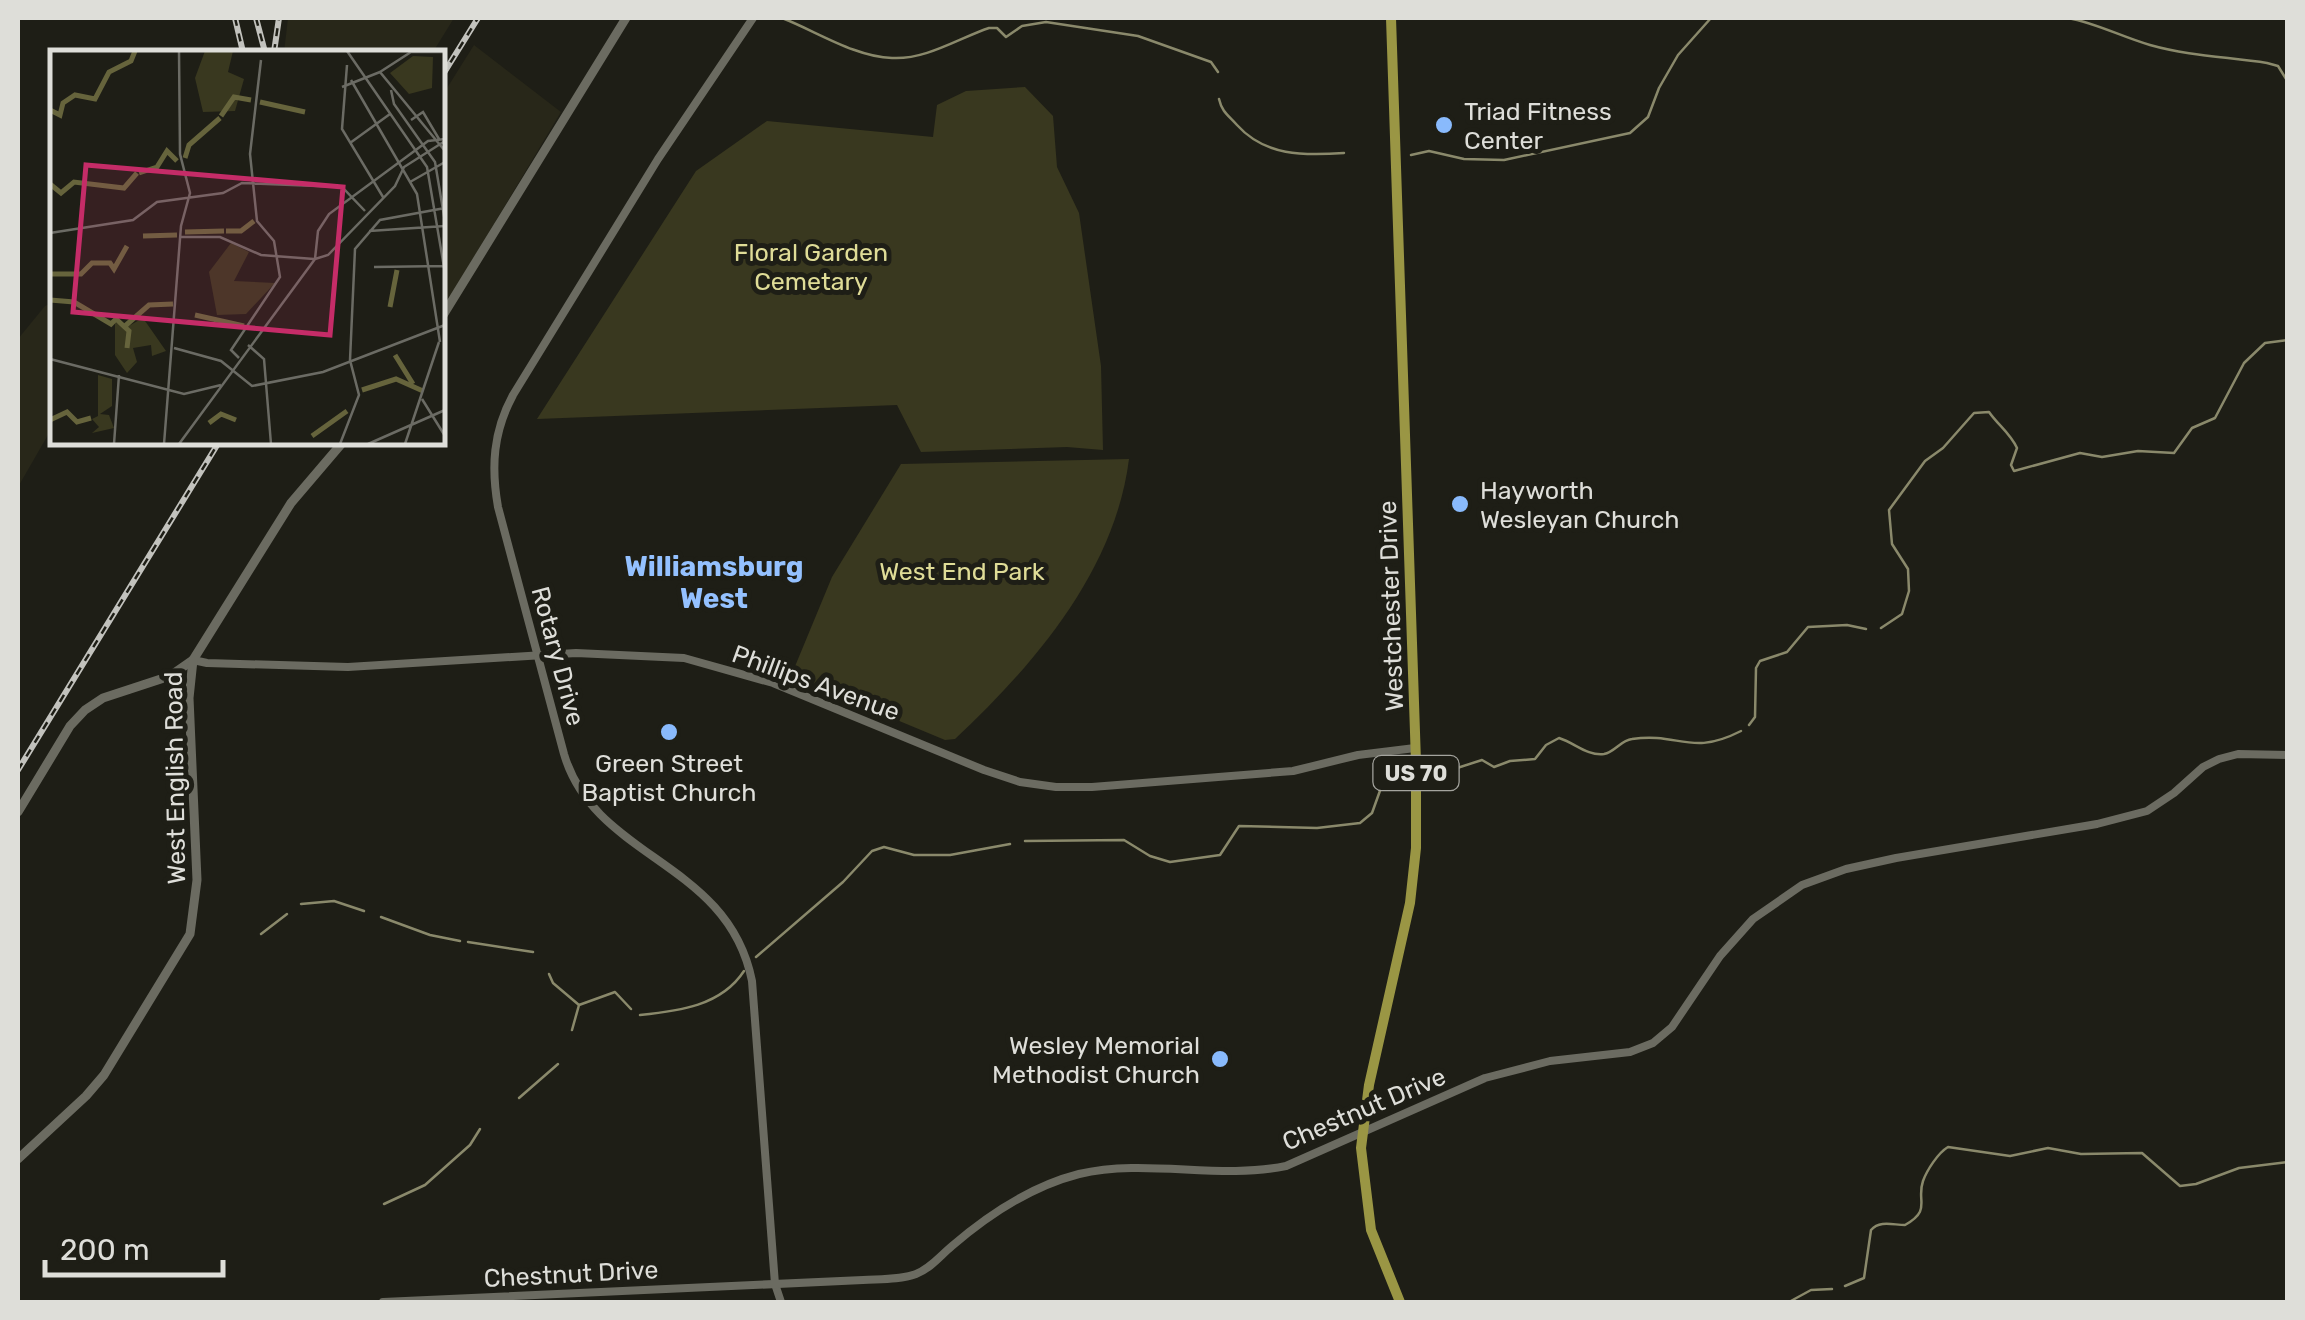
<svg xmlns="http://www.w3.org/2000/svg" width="2305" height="1320" viewBox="0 0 2305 1320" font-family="Rubik,sans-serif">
	<rect width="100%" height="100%" fill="#1e1e16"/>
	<g fill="#282719">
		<path d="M288,18h166l-21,34h-149z"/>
		<path d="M474,45l87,67 -118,197 -1,-213z"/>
		<path d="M52,303v125l-34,59v-148l27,-33z"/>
	</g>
	<g fill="#39381f">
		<path d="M1025,87l28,29 4,51 22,46 22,153 2,84 -36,-3 -146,5 -24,-47 -360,14 159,-248 71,-50 166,16 4,-32 29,-14z"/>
		<path d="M1129,459c-14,112 -95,206 -174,280l-10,1 -154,-64 41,-99 69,-113z"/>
	</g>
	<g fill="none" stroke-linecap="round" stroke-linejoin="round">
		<g stroke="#8a896b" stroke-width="2.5">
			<path d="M782,18c34,13 73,39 110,40 34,2 67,-20 97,-30h8l9,9 16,-11 24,-4 92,14 73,26 7,10"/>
			<path d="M2068,18c28,5 54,19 82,27 39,11 78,12 117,18l11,3 10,16"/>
			<path d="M1219,99c3,13 9,16 18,26 28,31 66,31 107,28"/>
			<path d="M1411,155l18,-4 35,8 40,1 126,-27 18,-16 11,-29 19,-33 33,-37"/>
			<path d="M1881,628l21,-14 7,-23 -1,-22 -16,-25 -3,-34 36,-49 18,-13 31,-35 15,-1c9,13 21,21 28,36l-6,17 3,6 66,-18 22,4 36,-6 36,2 18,-25 23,-10 29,-55 21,-20 23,-3"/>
			<path d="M1749,725l6,-8 1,-49 4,-7 27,-9 21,-25 39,-2 19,4"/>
			<path d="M1429,765l25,4 28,-9 12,7 16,-6 25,-2 11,-14 13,-7c16,5 28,18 45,16 11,-2 17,-14 28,-15 48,-7 58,18 109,-8"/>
			<path d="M1025,841l99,-1 26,16 20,6 50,-7 19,-29 78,2 43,-5 12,-10 14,-39 16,-10"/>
			<path d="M301,904l33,-3 30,10"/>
			<path d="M381,917l49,18 30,6"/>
			<path d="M261,934l26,-20"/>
			<path d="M468,942l65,10"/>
			<path d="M756,957l87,-75 29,-31 12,-4 30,8h36l60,-11"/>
			<path d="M549,974l4,9 26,22"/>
			<path d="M640,1015c39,-4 81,-9 104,-44"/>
			<path d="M572,1030l7,-25 36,-13 16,17"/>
			<path d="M519,1098l39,-34"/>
			<path d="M384,1204l41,-19 45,-40 10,-16"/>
			<path d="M1845,1286l19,-8 7,-48c9,-10 22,-5 34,-5 27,-15 11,-24 18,-44 4,-11 15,-28 25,-34l62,9 38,-8 33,6 61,-1 38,33 16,-2 43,-16 49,-6"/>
			<path d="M1789,1302l22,-12 21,-1"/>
		</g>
		<g stroke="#6b6b61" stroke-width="8">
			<path d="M753,18l-95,141 -145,236c-20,37 -22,72 -15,112l66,247c31,106 164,106 188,227l23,303 6,18"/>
			<path d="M193,660l14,3 141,4 228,-14 108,5 89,25 211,87 36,12 36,5h36l201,-16 65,-16 57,-7"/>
			<path d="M383,1302l480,-22c17,-1 37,0 53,-6 15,-6 24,-18 36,-28 36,-31 80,-60 127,-72 67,-16 139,6 207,-8l199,-88 65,-17 80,-9 23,-9 19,-16 48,-71 33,-37 49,-34 44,-16 50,-11 201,-34 50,-13 27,-18 29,-26 16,-8 19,-5 50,1"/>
		</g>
		<g stroke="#6b6b61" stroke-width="9">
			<path d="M442,317l184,-299"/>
			<path d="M18,812l52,-86 15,-16 18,-12 67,-22 23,-16"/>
			<path d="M18,1159l68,-63 18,-21 86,-141 7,-54 -8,-182 4,-38 98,-157 52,-61"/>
		</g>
		<path stroke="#9a9644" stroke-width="10" d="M1391,18l25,744v86l-6,55 -41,182 -8,63 10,82 29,72"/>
		<g stroke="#c2c2bd" stroke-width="6">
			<g id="rail">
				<path d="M235,18l8,34"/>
				<path d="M256,18l9,34"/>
				<path d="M274,52l5,-34"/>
				<path d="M442,76l36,-58"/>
				<path d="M18,770l201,-328"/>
			</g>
		</g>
		<use href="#rail" stroke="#1e1e16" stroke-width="2.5" stroke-dasharray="8" stroke-linecap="butt"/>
	</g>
	<g fill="#89bafc" stroke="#1e1e16" stroke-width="4">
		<circle cx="1444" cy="125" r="10"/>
		<circle cx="1460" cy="504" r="10"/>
		<circle cx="669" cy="732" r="10"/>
		<circle cx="1220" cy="1059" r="10"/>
	</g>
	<g text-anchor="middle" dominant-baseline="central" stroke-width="10" stroke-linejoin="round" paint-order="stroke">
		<rect fill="#1e1e16" stroke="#a4a49e" stroke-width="2.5" x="1373.5" y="756" width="85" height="34" rx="8"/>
		<g font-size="22" font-weight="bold" fill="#deded9">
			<text x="1416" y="773">US 70</text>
		</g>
		<g font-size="25" fill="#deded9" stroke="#1e1e16" text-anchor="start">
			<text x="1464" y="111">Triad Fitness<tspan x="1464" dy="29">Center</tspan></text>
			<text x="1480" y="490">Hayworth<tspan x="1480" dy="29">Wesleyan Church</tspan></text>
			<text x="669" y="763" text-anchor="middle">Green Street<tspan x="669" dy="29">Baptist Church</tspan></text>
			<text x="1200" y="1045" text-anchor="end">Wesley Memorial<tspan x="1200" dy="29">Methodist Church</tspan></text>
		</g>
		<g font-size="25" fill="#dfdc97" stroke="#1e1e16">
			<text x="811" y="252">Floral Garden<tspan x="811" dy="29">Cemetary</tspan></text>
			<text x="962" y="571">West End Park</text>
		</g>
		<g font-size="25" fill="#deded9" stroke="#1e1e16">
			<text transform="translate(1391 606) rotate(-92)">Westchester Drive</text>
			<text transform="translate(558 656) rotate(75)">Rotary Drive</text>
			<text transform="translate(816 683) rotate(20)">Phillips Avenue</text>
			<text transform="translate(175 778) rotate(-91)">West English Road</text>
			<text transform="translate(1364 1109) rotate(-23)">Chestnut Drive</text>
			<text transform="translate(571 1274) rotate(-3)">Chestnut Drive</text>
		</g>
		<g font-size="28" font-weight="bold" fill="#94c1ff" stroke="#1e1e16">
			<text x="714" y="566">Williamsburg<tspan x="714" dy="32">West</tspan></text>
		</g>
	</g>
	<g transform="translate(50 50)">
		<rect width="395" height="395" fill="#1e1e16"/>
		<path d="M155,1h28l-5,21 16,7 -9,32 -32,1 -8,-34zM363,6l20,1 -1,31 -23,6 -19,-21zM181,193l18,9 -15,29 41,2 -29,31 -29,1 -8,-43zM93,268l23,33 -14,5 -1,-11 -18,3 4,14 -10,11 -12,-18v-33l10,6zM48,325l14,4v27l-12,8 9,1 5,13 -22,5 7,-6 -7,-8 6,-3z" fill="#39381f"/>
		<path fill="none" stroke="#66643c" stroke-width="5" d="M210,52l45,10M0,60l10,5 3,-12 12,-8 20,4 14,-27 22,-11 4,-10M171,66l13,-19 17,3M135,108l4,-13 31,-27M89,123l18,-6 10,-16 10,10M0,134l11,9 13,-11 50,6 13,-15M176,181h15l13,-10M135,182l39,-1M93,186l34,-1M0,224h31l11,-11h18l4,6 13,-23M0,250l24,2 37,22 5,-5 13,12 -2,17M340,257l7,-37M145,265l49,11M75,276l24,-21 24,-1M345,305l18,29M312,340l34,-11 27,12M0,370l17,-8 10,10 14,-4M159,373l12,-9 15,6M262,386l35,-25"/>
		<path fill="none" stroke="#6b6b64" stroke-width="2.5" d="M297,1l80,116 18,106M395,2h-34l-31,20 65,79M297,15l-5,64 41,68M301,30l66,114 23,148M292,37l38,-15M341,40l3,14 41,58 10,60M361,70l12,-8 16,27M300,93l40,-29M360,132l35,-20M319,181l76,-5M0,183l83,-13 24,-18 66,-9 19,-10 100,4 23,24M130,187h40l41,18 53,4M265,209l13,-4 67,-69 9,-19 41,-26M324,217l70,-1M198,295l16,14 7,85M124,298l47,13 31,25 71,-14 122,-47M189,308l-8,-8 49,-73 -6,-36 -17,-20 -7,-67 11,-94M0,309l134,35 37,-9M372,349l23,37M64,394l5,-69M114,394l17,-218 9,-33 -10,-39 -1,-103M129,394l136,-185 3,-28 11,-17 99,-73 17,-2M290,394l19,-49 -9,-35 5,-111 25,-29 65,-12M318,394l77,-34M355,394l34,-102"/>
		<path fill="#c52c68" fill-opacity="0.15" stroke="#c52c68" stroke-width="5" d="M36,115l257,22 -13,148 -257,-23z"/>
		<rect width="395" height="395" fill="none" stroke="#deded9" stroke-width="5"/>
	</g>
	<rect width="2305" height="1320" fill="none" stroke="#deded9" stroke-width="40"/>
	<path d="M45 1260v15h178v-15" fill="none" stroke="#deded9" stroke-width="5"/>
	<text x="60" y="1260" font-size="30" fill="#deded9" stroke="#1e1e16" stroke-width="8" paint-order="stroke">200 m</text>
</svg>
